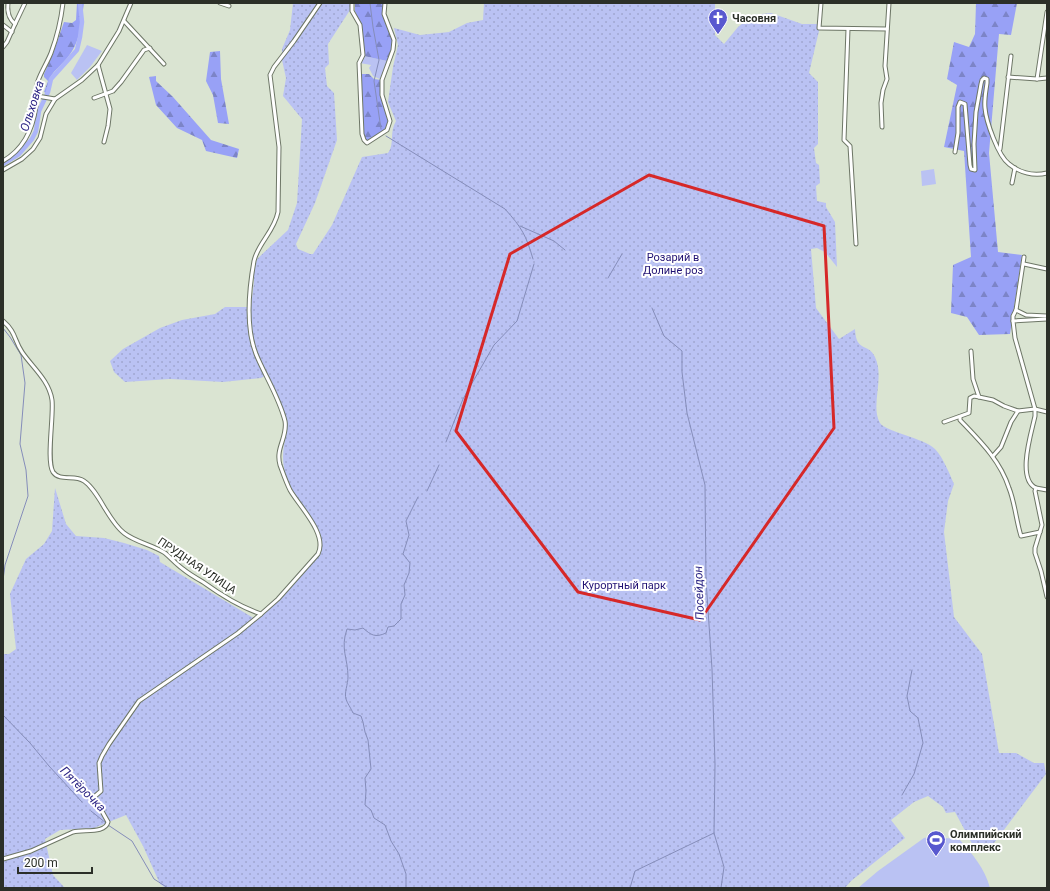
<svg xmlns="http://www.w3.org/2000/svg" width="1050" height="891" viewBox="0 0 1050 891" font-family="Roboto,sans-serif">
	<defs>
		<pattern id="forest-firs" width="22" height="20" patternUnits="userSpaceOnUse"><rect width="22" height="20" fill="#98a1f6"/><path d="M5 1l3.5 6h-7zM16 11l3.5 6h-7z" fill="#7c84c7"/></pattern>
		<pattern id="park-dots" width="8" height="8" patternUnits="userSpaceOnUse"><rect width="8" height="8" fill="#bac2f3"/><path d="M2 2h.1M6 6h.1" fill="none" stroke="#a0a7d0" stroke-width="1.8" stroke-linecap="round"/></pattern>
	</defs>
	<rect width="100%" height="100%" fill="#dae4d2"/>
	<g fill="#bac2f3">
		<path d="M87,45l15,6 -12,16 -13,13 -6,-7z"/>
		<path d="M364,56l23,5 -7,18 -7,-3 -4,-8 2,-3 -11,-2z"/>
		<path d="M934,169l2,15 -14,2 -1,-15z"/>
		<path d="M929,837l30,2c13,14 26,30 31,49h-132l20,-17 46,-33z"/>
	</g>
	<g fill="url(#forest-firs)">
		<path d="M77,3h7l-1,7 -3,3c2,16 -2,31 -12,44 -5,7 -14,13 -18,21 -2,5 -2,11 -4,15l-2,-1 4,-11 -4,-4v-3l9,-20 11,-32 8,1 4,-3z"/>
		<path d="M355,3h29v12l9,26 -1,9 -5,11 -23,-5 -3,-32 -6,-13z"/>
		<path d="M976,3h41l-6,32 -12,-1 -10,119 9,99 24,3 -12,79 -31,1 -12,-18 -16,-4 2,-48 18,-8 -7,-106 -20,-4 13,-62 -10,-6 7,-37 15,5 6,-13z"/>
		<path d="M220,51l1,28 8,45 -11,-1 -5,-28 -7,-14 4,-29z"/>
		<path d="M361,74h8l5,5 7,1v15l8,26c-1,10 -14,15 -22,20l-2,-1 -2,-6z"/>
		<path d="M156,76v5l17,16 38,43 28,9 -2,9 -31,-7 -4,-11 -25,-12 -21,-23 -7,-28z"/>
	</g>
	<path fill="url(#park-dots)" d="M293,3h57v7l-22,34 1,20 -4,4 2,18 7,7 3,47 -22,63 -19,41 2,5 12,5h3l19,-29 30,-68 26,-4c7,-9 1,-21 8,-32l-8,-19 5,-35 5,-22 -4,-17 26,7 29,-3 18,-9 16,-3 1,-17h231v32l9,9 14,-17 15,-12 18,-2 31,11h16l1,7 -10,42 9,9v62l-4,4 2,15 3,2 1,18 -4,3 1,15 9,2v4l9,15 2,45 -12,-15 -8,-4 -6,1 5,59 23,31 16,-10c1,24 13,13 20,28 10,21 -5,49 5,66 6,9 44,15 55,26 8,8 15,26 19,35l-6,17 -4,31 10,85 28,37 17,99h17l18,10h10l2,11 -58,77 -11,2 -22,-41 -9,1 -3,-6 -15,-11 -14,6 -23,18 14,18 -54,43 -6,7h-679l-6,-4 -17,-38 -17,-31 -32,13 -34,2 -15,9 8,36 12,13h-62v-234h6l7,-5 -6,-55 16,-35 18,-15 8,-13 3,-43 11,36 10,12 28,2 20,5 23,7 12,6 1,6 97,58 18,-16 45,-50c9,-23 -23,-51 -31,-71 -6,-14 -7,-23 -5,-38 1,-6 3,-12 3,-18 -2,-18 -12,-35 -20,-52l-6,3 -38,4 -53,-3 -45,3 -11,-10 -4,-11 13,-12 37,-21 22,-8 33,-6 10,-7h26l3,-25v-10l3,-13 31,-29 9,-27 5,-84 -19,-23 3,-18 -4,-18v-11l8,-19z"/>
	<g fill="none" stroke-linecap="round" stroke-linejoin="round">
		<g stroke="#858dba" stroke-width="1">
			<path d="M370,3l3,24 6,33 -5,21 7,48"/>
			<path d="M386,136l119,73c17,19 21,26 28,50"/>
			<path d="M520,226l34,15 11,9"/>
			<path d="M608,278l14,-24"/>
			<path d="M652,308l12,28 18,15v21l5,41 18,72 1,95 6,89 3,95 -1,69 10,34 -3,21"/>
			<path d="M3,328l7,9 11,18 4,28 -5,61 6,26 2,26 -23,69 -2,15"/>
			<path d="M446,442l17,-43 31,-54 23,-24 17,-57"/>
			<path d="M427,491l12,-26"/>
			<path d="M3,630v51"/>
			<path d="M3,715l27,28 19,23 33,36"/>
			<path d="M902,795l12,-21 9,-31 -5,-25 -8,-7 -3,-15 5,-26"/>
			<path d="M91,811l15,12"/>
			<path d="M108,825l24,16 22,38 14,9"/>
			<path d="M406,888v-14l-7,-20 -8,-13 -6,-16 -11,-7 -3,-8 -6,-5 1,-14 -1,-13 6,-9 -3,-29 -3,-8 -2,-10 -2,-6 -8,-3c-2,-5 -6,-10 -7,-14 -2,-6 2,-15 2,-22 0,-19 -8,-28 -1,-48l8,1 8,-2c8,7 12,10 23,5l2,-6 6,-1 7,-7v-15l4,-9 -1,-10 5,-12 1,-10 -7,-9 6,-19 -3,-14 12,-24"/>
			<path d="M630,888l5,-17 79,-38"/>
		</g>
		<path stroke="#acb5f9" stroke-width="4.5" d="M3,164l16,-10 13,-15 4,-8 3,-20 9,-19 3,-13 26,-29 3,-13 2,-15 -2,-19"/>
		<g stroke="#6d7666" stroke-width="5">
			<g id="minor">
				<path d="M220,3l9,3"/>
				<path d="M352,3v8l8,14 3,30 -4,8 3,71 2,6 3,3 20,-13 3,-9 -8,-26v-15l11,-30 1,-10 -10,-26 1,-11"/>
				<path d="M821,3l-2,25 68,1"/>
				<path d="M124,21l40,43"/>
				<path d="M15,24l10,-21"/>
				<path d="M3,25l9,7"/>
				<path d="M848,29l-4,111 6,6 6,98"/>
				<path d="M3,47l4,-5 8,-18c-7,-6 -8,-13 -7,-21"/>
				<path d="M98,65l12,44 -2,17 -4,16"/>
				<path d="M1008,77l29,2 10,-1"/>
				<path d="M1037,79l10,-67"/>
				<path d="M37,96l18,3"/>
				<path d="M94,98l19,-7 8,-9 23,-32 6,-2"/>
				<path d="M882,127l-1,-24 2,-13 4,-11 -2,-13 4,-63"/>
				<path d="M1000,149l11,-93"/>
				<path d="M955,152l3,-19v-26l2,-5 5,2 5,61 1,4 4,1 -1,-26 2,-32 5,-28 1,-4 2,-2 3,1v4c-1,8 -3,17 -2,25 1,13 13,48 24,56 11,9 25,12 38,9"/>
				<path d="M3,161c21,-12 30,-32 33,-55 1,-9 -1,-17 2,-25 3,-9 9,-18 13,-28 6,-16 10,-33 12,-50"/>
				<path d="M3,170l19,-11 11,-10 7,-11 6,-24 9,-15 27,-19 16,-15 21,-34 12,-28"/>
				<path d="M1012,183l3,-15"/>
				<path d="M1024,264l23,5"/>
				<path d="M1016,310l10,5 21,1"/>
				<path d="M3,321c13,11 11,19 19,31 10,15 27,28 30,48 2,15 -6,61 1,72 7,10 22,2 31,9 15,10 24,40 40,52 11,9 29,12 41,20 6,5 11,11 18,16 6,5 13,9 20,13 18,13 37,25 58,32"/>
				<path d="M1013,321v-5l3,-6 8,-53"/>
				<path d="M971,351l2,28 6,18 14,3 11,6 14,5 17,-2 12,3"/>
				<path d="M960,417v3c20,21 40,40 49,68 6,15 7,32 12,48l19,-4"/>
				<path d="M944,422l25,-9 1,-15 4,-2 5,1"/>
				<path d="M993,456l8,-9 10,-25 7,-11"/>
				<path d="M1036,488c-20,-9 -4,-57 -1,-72v-7l-20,-71 -2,-17 34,-2"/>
				<path d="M1047,490l-11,-2 -1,3 7,34 -7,23v5l6,18 6,26"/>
				<path d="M3,859l28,-8 42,-19c11,-3 32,2 35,-10l-14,-25 7,-6 -2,-28 3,-7 7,-12 30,-43 99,-68 23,-19 17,-15 40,-45c10,-20 -19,-48 -28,-64 -4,-8 -7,-17 -10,-25 -5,-17 8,-28 5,-44 -6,-24 -20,-45 -29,-67 -11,-28 -7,-65 -2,-93 4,-18 20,-29 24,-49l1,-65 -9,-72 4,-8 20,-26 26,-38"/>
			</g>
		</g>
		<use href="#minor" stroke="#fff" stroke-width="3"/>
	</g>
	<path fill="none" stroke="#d62828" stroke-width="3" stroke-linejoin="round" d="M649,175l175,51 10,202 -134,192 -122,-28 -122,-161 54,-177z"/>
	<defs>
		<g id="church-pin" transform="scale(1)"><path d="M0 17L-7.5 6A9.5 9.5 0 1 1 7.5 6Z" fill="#5858cf" stroke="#fff"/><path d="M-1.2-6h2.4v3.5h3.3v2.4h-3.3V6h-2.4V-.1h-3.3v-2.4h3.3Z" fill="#fff"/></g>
		<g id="stadium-pin" transform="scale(1)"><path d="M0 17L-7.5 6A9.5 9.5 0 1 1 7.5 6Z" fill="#5858cf" stroke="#fff"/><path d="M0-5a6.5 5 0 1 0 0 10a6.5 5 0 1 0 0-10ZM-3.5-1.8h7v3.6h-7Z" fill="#fff"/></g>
	</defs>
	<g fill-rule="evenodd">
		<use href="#church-pin" x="718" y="18"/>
		<use href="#stadium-pin" x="936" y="840"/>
	</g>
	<g text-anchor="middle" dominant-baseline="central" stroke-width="4" stroke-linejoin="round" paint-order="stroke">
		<g font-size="11" font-weight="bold" fill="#2b2f28" stroke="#fff" text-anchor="start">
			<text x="732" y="18">Часовня</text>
			<text x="950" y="834">Олимпийский<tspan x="950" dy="13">комплекс</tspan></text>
		</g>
		<g font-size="11" fill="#211273" stroke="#fff">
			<text x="673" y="257">Розарий в<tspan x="673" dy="13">Долине роз</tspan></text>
			<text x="624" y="585">Курортный парк</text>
		</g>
		<g font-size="11" fill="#2b2f28" stroke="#fff">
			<text transform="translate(197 566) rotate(34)">ПРУДНАЯ УЛИЦА</text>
		</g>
		<g font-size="12" font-style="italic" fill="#2c2584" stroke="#fff">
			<text transform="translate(32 106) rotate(-72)">Ольховка</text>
			<text transform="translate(699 593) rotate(-92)">Посейдон</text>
			<text transform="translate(83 789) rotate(45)">Пятёрочка</text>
		</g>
	</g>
	<rect width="1050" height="891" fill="none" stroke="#2b2f28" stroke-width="8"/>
	<path d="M18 867v6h74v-6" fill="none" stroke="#2b2f28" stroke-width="2"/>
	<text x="24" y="867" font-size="12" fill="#2b2f28" stroke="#ffffff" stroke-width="3" paint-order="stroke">200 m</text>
</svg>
